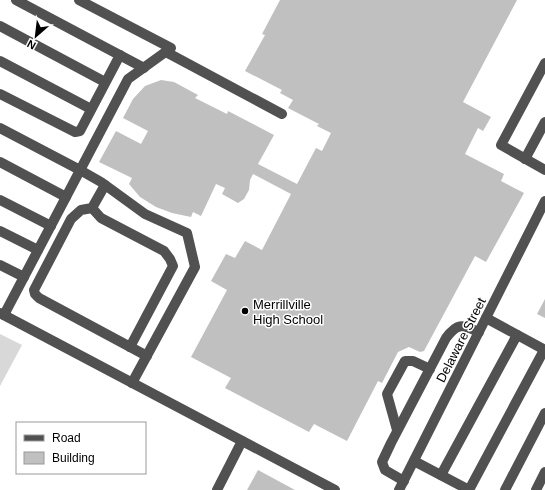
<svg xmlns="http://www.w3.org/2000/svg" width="545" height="490" viewBox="0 0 545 490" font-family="Arial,sans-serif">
	<rect width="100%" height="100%" fill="#fff"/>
	<path fill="#d8d8d8" d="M0,334l22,11 -22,41z"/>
	<g fill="#c0c0c0">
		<path d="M280,0h237l-54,102 28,15 -8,14 -5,-3 -13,26 39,20 -3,7 23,12 -38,69 -11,-6 -51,95 -4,1 -11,-5 -11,5 -16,31 -4,-2 -31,60 -33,-17 -5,8 -84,-44 6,-10 -40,-21 36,-67 -16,-9 15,-27 9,4 10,-17 17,9 29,-56 -38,-20 -3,6 -1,10 -5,9 -6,4 -16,-9 3,-6 -9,-4 -15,32 -8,-4 -2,5 -19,-4 -16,-6 -16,-10 -11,-13 3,-6 -33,-16 17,-31 25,13 7,-13 -25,-13 10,-19 12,-13 16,-6 13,2 24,13 -3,3 32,16 1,-3 46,24 -16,29 39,20 19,-36 6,3 9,-18 -14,-7 2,-2 -31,-16 5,-8 -13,-7 2,-3 -37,-19 20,-36 -3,-1z"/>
		<path d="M545,299v19l-8,-4z"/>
		<path d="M258,470l37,20h-48z"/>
	</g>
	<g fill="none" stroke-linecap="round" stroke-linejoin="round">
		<g stroke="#515151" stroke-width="10">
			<path d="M16,0l128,68"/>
			<path d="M0,26l105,56"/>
			<path d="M166,52l116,62"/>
			<path d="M0,61l91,48"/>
			<path d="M545,63l-44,82 44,25"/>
			<path d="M0,94l75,38 5,-1 40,-76"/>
			<path d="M0,128l80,42 21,12 44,32 42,19 8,34 -63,116"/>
			<path d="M525,159l20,-37"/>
			<path d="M0,162l66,35"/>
			<path d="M105,185l-13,23 -11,2 -10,9 -37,71 1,4 4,4 108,58"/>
			<path d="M0,200l51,26"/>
			<path d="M92,208l9,10 63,33 6,8 3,7 -43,81"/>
			<path d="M0,231l38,19"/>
			<path d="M0,265l24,12"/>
			<path d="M0,313l335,177"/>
			<path d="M4,315l124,-236 43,-31 -92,-48"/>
			<path d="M486,318l59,32"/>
			<path d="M397,430l-10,-36 18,-33h8l17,8"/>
			<path d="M414,461l55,29"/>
			<path d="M441,475l76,-140"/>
			<path d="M404,481l-19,-11 -3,-8 9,-19 55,-105c12,-16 16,-13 33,-6"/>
			<path d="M217,490l25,-49"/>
			<path d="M399,490l146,-289"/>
			<path d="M469,490l75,-140"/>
			<path d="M505,490l40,-77"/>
			<path d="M536,490l9,-18"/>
		</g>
	</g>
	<circle fill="#000" stroke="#fff" stroke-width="1.5" cx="245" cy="311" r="4"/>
	<g text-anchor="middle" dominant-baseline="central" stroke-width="3" stroke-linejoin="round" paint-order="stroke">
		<g font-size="13" fill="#000" stroke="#fff" text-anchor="start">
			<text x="253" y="304">Merrillville<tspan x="253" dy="15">High School</tspan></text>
		</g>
		<g font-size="13" fill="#000" stroke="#fff">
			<text transform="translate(461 340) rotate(-63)">Delaware Street</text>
		</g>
	</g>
	<rect x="16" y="422" width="130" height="52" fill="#ffffff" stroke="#999999"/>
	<rect x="24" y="435" width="20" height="6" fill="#515151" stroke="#999999"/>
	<text x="52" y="442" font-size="12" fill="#000000">Road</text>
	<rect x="24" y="452" width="20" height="12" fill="#c0c0c0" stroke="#999999"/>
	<text x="52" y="462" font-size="12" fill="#000000">Building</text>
	<g transform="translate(36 36) rotate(208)" stroke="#ffffff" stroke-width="3" paint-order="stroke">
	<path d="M0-3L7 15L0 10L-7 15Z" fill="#000000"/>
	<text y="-6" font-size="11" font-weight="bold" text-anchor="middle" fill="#000000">N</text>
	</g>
</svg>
